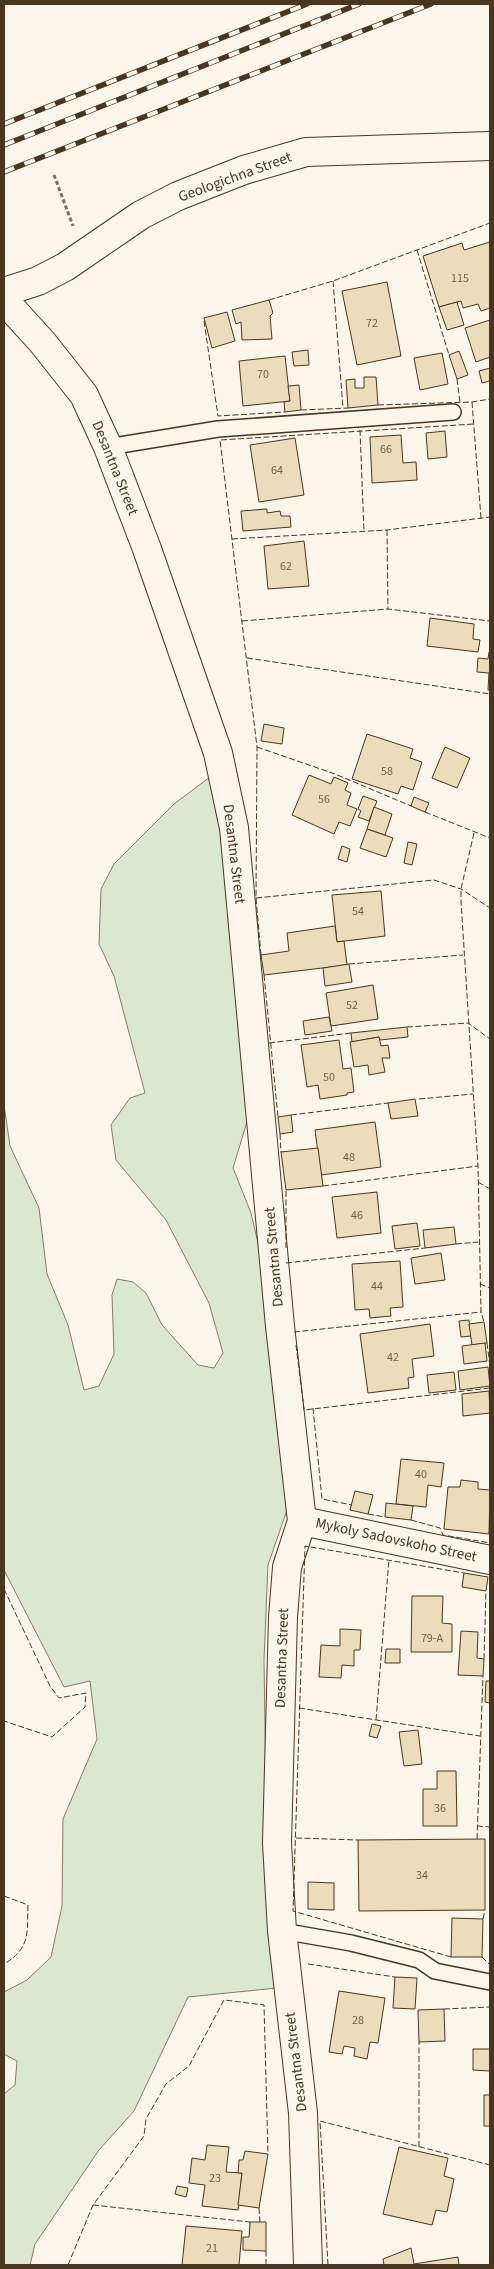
<svg xmlns="http://www.w3.org/2000/svg" width="494" height="2269" viewBox="0 0 494 2269" font-family="'Source Sans 3',sans-serif">
	<rect width="100%" height="100%" fill="#fbf6e9"/>
	<path fill="#dce7d0" stroke="#887966" d="M214,774l13,53 22,288 -16,53 18,45 17,73 20,221 -20,58 -4,95 3,197 10,131 -89,9 -54,114 -35,39 -64,94 -5,21h-26v-171l11,-9 2,-24 -13,-7v-62l23,-12 24,-23 11,-51 1,-87 34,-80 -7,-58 -26,6 -60,-117v-465l6,41 29,62 8,66 21,51 16,65 15,-4 15,-32 -2,-59 5,-16 16,3 13,11 16,32 36,40 16,3 9,-15 -14,-50 -43,-83 -50,-60 -5,-35 19,-27 15,-5 -31,-117 -15,-32 2,-55 13,-25 60,-60z"/>
	<g fill="#ecdcbc" stroke="#4a3520">
		<path d="M490,242v66l-9,3 -3,-7 -15,4 -2,-7 -22,6 -16,-51 39,-13 2,7z"/>
		<path d="M387,282l14,74 -44,9 -15,-74z"/>
		<path d="M269,300l4,13 -3,3 2,23 -30,1 -1,-18 -5,2 -4,-14z"/>
		<path d="M457,302l7,23 -17,5 -8,-23z"/>
		<path d="M227,312l8,29 -23,7 -8,-30z"/>
		<path d="M490,320v37l-14,5 -11,-34z"/>
		<path d="M308,350l1,15 -15,1 -2,-14z"/>
		<path d="M459,351l9,24 -11,4 -8,-24z"/>
		<path d="M442,353l6,31 -28,6 -6,-32z"/>
		<path d="M285,356l5,45 -47,5 -4,-45z"/>
		<path d="M490,368v13l-8,2 -3,-12z"/>
		<path d="M364,377h12l2,28 -30,3 -2,-28 9,-1v9h9z"/>
		<path d="M299,385l2,25 -16,2 -1,-10 6,-1 -2,-15z"/>
		<path d="M445,431l2,26 -19,2 -2,-26z"/>
		<path d="M401,435l2,28 13,-1 1,18 -45,3 -2,-46z"/>
		<path d="M295,438l9,57 -45,7 -9,-57z"/>
		<path d="M267,509v4l13,-2 1,5h9l1,11 -48,4 -2,-20z"/>
		<path d="M304,541l5,45 -41,3 -4,-43z"/>
		<path d="M430,618l44,6 -1,15 7,1 -2,12 -51,-6z"/>
		<path d="M489,652h1v38h-2l1,-17 -12,-1 1,-14 10,1z"/>
		<path d="M264,724l20,4 -2,16 -21,-3z"/>
		<path d="M367,734l46,15 -3,9 12,4 -9,28 -12,-4 -3,8 -46,-15z"/>
		<path d="M445,747l25,11 -13,30 -25,-10z"/>
		<path d="M309,775l22,9 3,-7 14,6 -3,7 6,3 -4,12 10,4 -7,17 -11,-4 -5,12 -42,-19z"/>
		<path d="M363,796l14,5 -8,20 -11,-4 3,-6 -3,-2z"/>
		<path d="M414,797l15,6 -4,9 -14,-6z"/>
		<path d="M374,807l18,7 -7,21 -18,-6z"/>
		<path d="M367,829l26,9 -7,19 -26,-9z"/>
		<path d="M408,842l9,2 -5,21 -8,-2z"/>
		<path d="M342,846l8,3 -3,13 -9,-3z"/>
		<path d="M381,891l4,45 -48,6 -5,-47z"/>
		<path d="M335,926l2,16 7,-1 3,24 -83,10 -3,-20 28,-4 -2,-18z"/>
		<path d="M349,964l3,18 -27,4 -2,-18z"/>
		<path d="M373,985l5,34 -47,7 -5,-33z"/>
		<path d="M329,1017l3,14 -27,4 -2,-14z"/>
		<path d="M407,1027l1,10 -28,3 -1,-3 -27,5 -1,-9z"/>
		<path d="M379,1037l2,9 7,-1 2,13h-8l3,14 -16,3 -1,-10 -14,2 -4,-25z"/>
		<path d="M339,1040l4,29 8,-1 3,24 -7,1v2l-27,4 -2,-14 -11,2 -6,-42z"/>
		<path d="M415,1099l3,17 -27,3 -3,-16z"/>
		<path d="M291,1115l2,17 -13,2 -2,-17z"/>
		<path d="M375,1122l6,45 -60,8 -6,-45z"/>
		<path d="M318,1148l5,38 -37,4 -5,-38z"/>
		<path d="M377,1192l4,41 -44,5 -5,-41z"/>
		<path d="M417,1223l3,23 -25,3 -3,-23z"/>
		<path d="M454,1227l2,17 -31,4 -2,-18z"/>
		<path d="M441,1253l4,27 -30,4 -4,-26z"/>
		<path d="M400,1261l3,46 -13,1 1,8 -21,2 -1,-9 -14,1 -3,-46z"/>
		<path d="M469,1320l2,16 -10,1 -2,-16z"/>
		<path d="M484,1322l3,21 -15,2 -3,-21z"/>
		<path d="M430,1324l4,32 -22,3 2,18 -6,1 1,10 -41,5 -8,-59z"/>
		<path d="M485,1343l2,18 -23,3 -2,-18z"/>
		<path d="M488,1367l2,19 -30,4 -2,-19z"/>
		<path d="M454,1372l2,18 -27,3 -2,-18z"/>
		<path d="M489,1391l1,22 -27,3 -1,-22z"/>
		<path d="M401,1459l43,4 -3,24 -13,-2 -2,22 -30,-3z"/>
		<path d="M461,1480l17,2v7l12,1 -1,44 -45,-5 4,-42h12z"/>
		<path d="M355,1491l18,4 -5,19 -18,-4z"/>
		<path d="M386,1503l27,3 -2,14 -26,-3z"/>
		<path d="M464,1573l24,4 -2,14 -24,-4z"/>
		<path d="M412,1596h31l-1,27 10,1v28h-41z"/>
		<path d="M340,1629l21,1 -1,20h-6v16l-12,-1 -1,13 -22,-1 2,-32 19,1z"/>
		<path d="M461,1631l17,1 -1,26 7,1 -1,17 -25,-1z"/>
		<path d="M386,1649h14v14h-15z"/>
		<path d="M486,1681h4v22l-5,-1z"/>
		<path d="M372,1724l9,2 -4,12 -8,-2z"/>
		<path d="M418,1730l4,34 -18,2 -5,-34z"/>
		<path d="M437,1771h19l1,55h-34v-37h14z"/>
		<path d="M485,1839v71l-126,1 -1,-71z"/>
		<path d="M308,1882l26,1v27l-26,-1z"/>
		<path d="M452,1918l31,1 -1,38h-31z"/>
		<path d="M395,1977l22,1 -2,31 -22,-1z"/>
		<path d="M339,1991l46,7 -7,45 -8,-1 -3,17 -13,-3 1,-8 -11,-2 -2,8 -13,-2z"/>
		<path d="M444,2009l1,32 -26,1 -1,-32z"/>
		<path d="M473,2049h17v22l-17,-1z"/>
		<rect x="484" y="2095" width="6" height="31"/>
		<path d="M207,2145l22,2 -3,25 16,1 -4,37 -36,-4 3,-21 -16,-2 3,-25 13,2z"/>
		<path d="M399,2147l49,11 -4,18 10,3 -7,33 -11,-2 -4,15 -49,-11z"/>
		<path d="M245,2151l23,3 -9,54 -21,-3 4,-32h-4l1,-13h4z"/>
		<path d="M177,2186l11,2 -2,9 -11,-3z"/>
		<path d="M250,2222h16v29l-23,-1v-13h6z"/>
		<path d="M186,2226l56,5 -3,34h-57z"/>
		<path d="M411,2248l3,16 44,-7 1,8h-75l-1,-6z"/>
	</g>
	<g fill="none" stroke-linecap="round" stroke-linejoin="round">
		<g stroke="#4a3520" stroke-width="18">
			<g id="lane">
				<path d="M108,447l110,-18 235,-17"/>
				<path d="M282,1931l69,12 68,17 16,11 55,11"/>
			</g>
		</g>
		<g stroke="#4a3520" stroke-width="30">
			<g id="street">
				<path d="M4,300l39,43 41,52 24,52 39,102 71,204 16,75 46,498 22,195 -15,46 -4,50 -6,226 5,88 21,182 5,152"/>
				<path d="M302,1521l188,39"/>
			</g>
		</g>
		<g stroke="#4a3520" stroke-width="30">
			<path id="secondary" d="M4,292l34,-11 27,-14 76,-52 37,-19 66,-26 62,-18 184,-6"/>
		</g>
		<path stroke="#7f6f5c" stroke-width="3" stroke-dasharray="4 2.5" stroke-linecap="butt" d="M54,175l19,51"/>
		<use href="#lane" stroke="#fbf6e9" stroke-width="15"/>
		<use href="#street" stroke="#fbf6e9" stroke-width="28"/>
		<use href="#secondary" stroke="#fbf6e9" stroke-width="28"/>
		<g stroke="#4a3520" stroke-width="5.5">
			<g id="rail">
				<path d="M4,124l303,-120"/>
				<path d="M4,145l355,-141"/>
				<path d="M4,172l427,-168"/>
			</g>
		</g>
		<use href="#rail" stroke="#fbf6e9" stroke-width="4" stroke-dasharray="11" stroke-linecap="butt"/>
		<g stroke="#4a3520" stroke-width="1" stroke-dasharray="6 2.5" stroke-linecap="butt">
			<path d="M417,250l32,105"/>
			<path d="M333,281l10,127"/>
			<path d="M269,300l64,-19 157,-58"/>
			<path d="M204,321l14,95 67,-4"/>
			<path d="M457,379l3,23"/>
			<path d="M472,402l9,116"/>
			<path d="M378,405l94,-3 18,-3"/>
			<path d="M301,410l47,-2"/>
			<path d="M360,430l4,101"/>
			<path d="M387,530l1,79"/>
			<path d="M232,539l155,-9 103,-13"/>
			<path d="M242,621l146,-12 102,12"/>
			<path d="M247,658l243,36"/>
			<path d="M257,747l78,27 76,32"/>
			<path d="M425,812l65,26"/>
			<path d="M474,833l-13,56v12l17,265 3,146 3,10"/>
			<path d="M256,898l178,-18 27,9 29,19"/>
			<path d="M261,955l-5,-57 1,-151 -37,-307 254,-16"/>
			<path d="M349,964l114,-9"/>
			<path d="M264,975l14,142"/>
			<path d="M407,1027l61,-4 22,16"/>
			<path d="M269,1043l82,-10"/>
			<path d="M419,1099l54,-5"/>
			<path d="M291,1115l97,-12"/>
			<path d="M280,1134l1,18"/>
			<path d="M478,1182l12,7"/>
			<path d="M323,1186l155,-20"/>
			<path d="M456,1244l22,-2"/>
			<path d="M286,1248v-58"/>
			<path d="M286,1263l139,-15"/>
			<path d="M480,1284l10,4"/>
			<path d="M294,1332l187,-20"/>
			<path d="M487,1343l3,23"/>
			<path d="M296,1345l8,65 186,-22"/>
			<path d="M313,1408l9,91 30,6"/>
			<path d="M368,1514l17,3"/>
			<path d="M411,1520l29,8 3,7 47,8"/>
			<path d="M4,1589l46,97 9,12 27,-5 -1,14 -33,30 -48,-16"/>
			<path d="M484,1659l2,-68"/>
			<path d="M299,1708l181,28"/>
			<path d="M376,1720l13,-161"/>
			<path d="M477,1826l13,1"/>
			<path d="M296,1838l62,2"/>
			<path d="M477,1839l6,-163"/>
			<path d="M4,1896l24,9c-1,27 3,43 -24,59"/>
			<path d="M483,1919l2,-9"/>
			<path d="M451,1957l-158,-46 12,-365 159,27"/>
			<path d="M482,1957l8,8"/>
			<path d="M308,1964l87,13"/>
			<path d="M444,2009l46,-2"/>
			<path d="M419,2147v-105"/>
			<path d="M93,2205l157,17"/>
			<path d="M259,2208l1,14"/>
			<path d="M68,2265l25,-60 51,-69 2,-17 20,-35 23,-18 35,-66 40,5 4,149"/>
			<path d="M266,2265v-14"/>
			<path d="M328,2265l-8,-144 170,44"/>
		</g>
	</g>
	<g text-anchor="middle" dominant-baseline="central" stroke-width="4" stroke-linejoin="round" paint-order="stroke">
		<g font-size="12" fill="#725f47">
			<text x="460" y="278">115</text>
			<text x="372" y="323">72</text>
			<text x="263" y="374">70</text>
			<text x="386" y="449">66</text>
			<text x="277" y="470">64</text>
			<text x="286" y="566">62</text>
			<text x="387" y="771">58</text>
			<text x="324" y="799">56</text>
			<text x="358" y="911">54</text>
			<text x="352" y="1005">52</text>
			<text x="329" y="1077">50</text>
			<text x="349" y="1157">48</text>
			<text x="357" y="1215">46</text>
			<text x="377" y="1286">44</text>
			<text x="393" y="1357">42</text>
			<text x="421" y="1474">40</text>
			<text x="432" y="1638">79-А</text>
			<text x="440" y="1808">36</text>
			<text x="422" y="1875">34</text>
			<text x="358" y="2020">28</text>
			<text x="215" y="2178">23</text>
			<text x="212" y="2248">21</text>
		</g>
		<g font-size="15" fill="#4a3520" stroke="#fbf6e9">
			<text transform="translate(235 177) rotate(-20)">Geologichna Street</text>
			<text transform="translate(115 468) rotate(68)">Desantna Street</text>
			<text transform="translate(234 854) rotate(83)">Desantna Street</text>
			<text transform="translate(274 1257) rotate(-95)">Desantna Street</text>
			<text transform="translate(396 1540) rotate(12)">Mykoly Sadovskoho Street</text>
			<text transform="translate(282 1658) rotate(-88)">Desantna Street</text>
			<text transform="translate(296 2062) rotate(-97)">Desantna Street</text>
		</g>
	</g>
	<rect width="494" height="2269" fill="none" stroke="#4a3520" stroke-width="10"/>
</svg>
